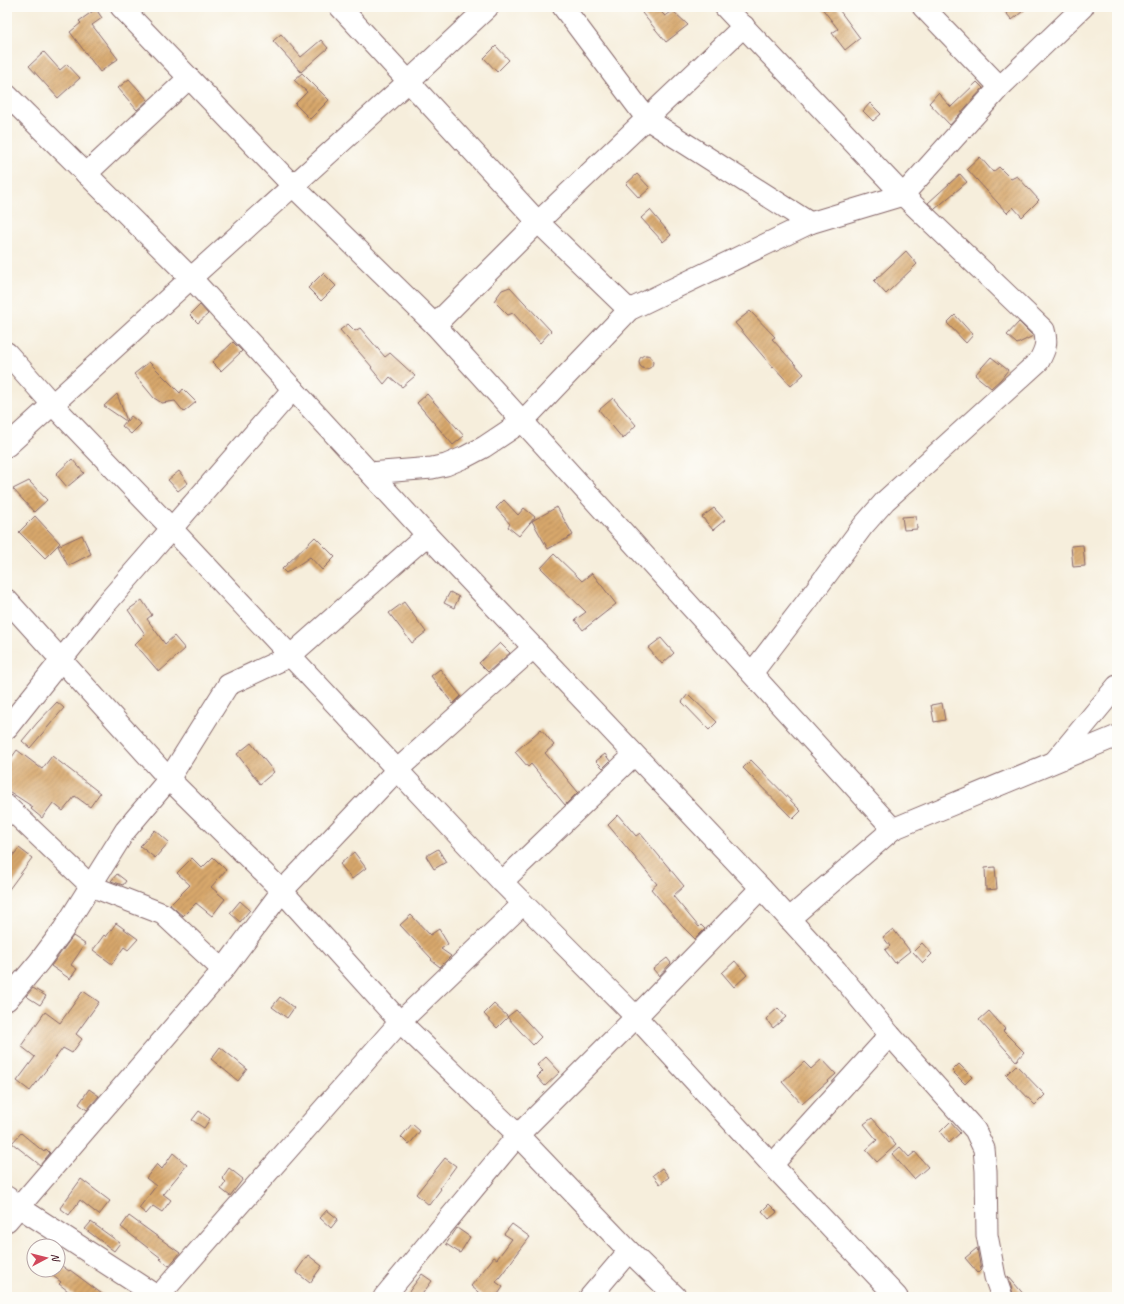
<svg xmlns="http://www.w3.org/2000/svg" width="1124" height="1304" viewBox="0 0 1124 1304" font-family="Caveat,sans-serif">
	<defs>
		<pattern id="building-hatch" width="6" height="6" patternUnits="userSpaceOnUse"><rect width="6" height="6" fill="#d7a76c"/><path d="M-1 1l2-2M0 6l6-6M5 7l2-2" fill="none" stroke="#b08759"/></pattern>
	</defs>
	<rect width="100%" height="100%" fill="#fdfcf7"/>
	<filter id="ink" filterUnits="userSpaceOnUse"><feTurbulence type="fractalNoise" baseFrequency=".025" numOctaves="2"/><feDisplacementMap in="SourceGraphic" scale="8" xChannelSelector="R" yChannelSelector="G"/><feConvolveMatrix kernelMatrix="1 2 1 2 8 2 1 2 1" color-interpolation-filters="sRGB"/></filter>
	<filter id="wash" filterUnits="userSpaceOnUse"><feTurbulence type="fractalNoise" baseFrequency=".012" numOctaves="4" result="noise"/><feDisplacementMap in="SourceGraphic" scale="16" xChannelSelector="R" yChannelSelector="G"/><feGaussianBlur stdDeviation="0.9" result="paint"/><feColorMatrix in="noise" values="0 0 0 0 0 0 0 0 0 0 0 0 0 0 0 0 0 1.4 0 .05"/><feComposite in="paint" operator="in"/></filter>
	<g filter="url(#wash)">
		<rect width="100%" height="100%" fill="#f6eedc"/>
		<g id="blocks">
			<g fill="url(#building-hatch)">
				<path d="M647,7h9l9,9 8,-5 15,14 -22,17 -24,-29z"/>
				<path d="M821,7h16l23,31 -15,12 -13,-17 6,-4z"/>
				<path d="M1001,7h27l-16,13z"/>
				<path d="M96,9l6,9 -10,7 26,34 -18,13 -30,-40 11,-9 -2,-2z"/>
				<path d="M281,34l20,23 20,-17 7,8 -27,24 -28,-31z"/>
				<path d="M496,46l13,14 -12,12 -13,-14z"/>
				<path d="M44,52l16,18 7,-6 13,14 -22,20 -29,-32z"/>
				<path d="M302,73l27,27 -19,19 -15,-15 12,-12 -13,-12z"/>
				<path d="M129,79l19,21 -11,10 -19,-22z"/>
				<path d="M977,82l6,6 -33,37 -21,-22 9,-10 13,14z"/>
				<path d="M870,103l11,11 -8,7 -10,-10z"/>
				<path d="M980,157l13,15 6,-5 12,12 6,-3 22,24 -17,17 -9,-10 -6,6 -40,-44z"/>
				<path d="M637,174l13,14 -11,10 -13,-14z"/>
				<path d="M960,174l7,8 -32,27 -7,-6z"/>
				<path d="M650,210l21,25 -8,7 -22,-24z"/>
				<path d="M906,251l11,13 -31,30 -12,-13z"/>
				<path d="M323,273l13,13 -15,15 -13,-13z"/>
				<path d="M510,287l41,44 -11,12 -27,-30 -5,2 -14,-14 8,-11z"/>
				<path d="M200,305l8,9 -10,9 -8,-8z"/>
				<path d="M750,311l25,26 -3,2 32,35 -13,12 -17,-19 -1,1 -38,-45z"/>
				<path d="M955,315l18,20 -7,8 -19,-20z"/>
				<path d="M1019,322l14,14 -16,8 -10,-9z"/>
				<path d="M348,324l7,7 5,-3 25,29 5,-4 25,23 -13,11 -12,-10 -6,7 -13,-16 1,-1 -32,-37z"/>
				<path d="M233,342l9,9 -21,20 -9,-9z"/>
				<circle cx="646" cy="362" r="7"/>
				<path d="M991,357l17,13 -7,9 -10,9 -16,-13z"/>
				<path d="M149,362l31,31 3,-4 13,13 -12,10 -9,-11 -13,2 -8,-5 -20,-24z"/>
				<path d="M117,394l10,27 4,-5 10,8 -10,10 -9,-8 4,-5 -22,-15z"/>
				<path d="M427,394l37,42 -11,9 -36,-42z"/>
				<path d="M613,398l23,27 -13,14 -24,-29z"/>
				<path d="M72,459l12,14 -17,14 -11,-13z"/>
				<path d="M179,471l9,12 -10,8 -10,-11z"/>
				<path d="M29,481l18,19 -13,12 -21,-23z"/>
				<path d="M504,500l14,15 6,-7 11,9 -16,19 -11,-9 2,-3 -14,-16z"/>
				<path d="M557,507l16,28 -25,14 -16,-28z"/>
				<path d="M714,508l11,12 -12,10 -11,-13z"/>
				<path d="M35,516l25,27 -15,15 -26,-26z"/>
				<path d="M916,516l1,13 -13,1 -2,-13z"/>
				<path d="M82,535l9,19 -23,12 -10,-20z"/>
				<path d="M315,537l20,20 -13,13 -12,-13 -24,16 -4,-4z"/>
				<path d="M1083,545l2,21 -12,1 -2,-21z"/>
				<path d="M554,554l28,27 10,-8 24,31 -33,26 -8,-10 11,-8 -45,-44z"/>
				<path d="M450,592l9,5 -5,11 -10,-5z"/>
				<path d="M142,600l10,15 -5,4 18,25 9,-8 11,13 -26,23 -17,-20 -8,-7 11,-11 -17,-24z"/>
				<path d="M404,602l22,30 -14,11 -23,-30z"/>
				<path d="M661,638l13,15 -12,11 -14,-16z"/>
				<path d="M500,643l10,10 -22,19 -9,-9z"/>
				<path d="M440,669l21,27 -8,8 -22,-28z"/>
				<path d="M688,694l29,28 -8,8 -27,-28z"/>
				<path d="M57,702l7,6 -34,40 -8,-7 15,-18z"/>
				<path d="M942,703l3,17 -11,2 -3,-17z"/>
				<path d="M541,729l13,16 -9,8 33,39 -13,13 -34,-41 -3,3 -13,-15z"/>
				<path d="M251,743l23,29 -14,12 -23,-30z"/>
				<path d="M17,750l25,19 10,-13 48,37 -10,14 -15,-11 -12,15 -10,-8 -11,15 -11,-9 2,-2 -26,-17v-26z"/>
				<path d="M605,754l5,7 -7,7 -7,-7z"/>
				<path d="M751,760l50,51 -8,8 -50,-51z"/>
				<path d="M618,815l18,21 4,-3 44,53 -11,10 26,31 2,-2 4,4 -10,10 -14,-14 -30,-36 6,-5 -49,-59z"/>
				<path d="M155,830l14,12 -14,16 -15,-12z"/>
				<path d="M19,848l13,10 -25,34v-29z"/>
				<path d="M438,849l8,13 -12,7 -8,-13z"/>
				<path d="M354,852l12,16 -14,11 -12,-15z"/>
				<path d="M213,857l13,13 -15,17 14,12 -13,17 -16,-13 -13,13 -13,-11 20,-20 -13,-12 15,-15 10,10z"/>
				<path d="M995,867l2,22 -11,1 -1,-22z"/>
				<path d="M117,874l9,7 -3,4 -12,-4z"/>
				<path d="M240,901l10,9 -10,12 -10,-9z"/>
				<path d="M411,915l19,20 9,-6 9,15 -7,5 10,7 -11,11 -9,-7 1,-1 -32,-34z"/>
				<path d="M116,923l22,16 -10,11 -4,-3 -12,17 -19,-14 11,-15 2,2z"/>
				<path d="M893,929l17,22 -15,12 -10,-13 5,-4 -7,-9z"/>
				<path d="M73,936l12,8 -14,21 6,4 -7,10 -19,-13z"/>
				<path d="M922,943l10,11 -9,9 -10,-11z"/>
				<path d="M667,958l4,5 -12,13 -6,-7z"/>
				<path d="M735,961l12,14 -13,12 -12,-14z"/>
				<path d="M33,988l13,8 -6,9 -14,-9z"/>
				<path d="M83,991l16,11 -23,32 6,5 -10,14 -9,-5 -33,43 -13,-10 18,-24 -14,-11 24,-34 15,11z"/>
				<path d="M280,997l14,11 -7,10 -15,-11z"/>
				<path d="M494,1004l14,13 -11,11 -13,-14z"/>
				<path d="M778,1008l8,9 -13,11 -7,-9z"/>
				<path d="M516,1010l25,27 -8,8 -26,-28z"/>
				<path d="M989,1011l16,18 -2,2 21,21 -8,9 -37,-41z"/>
				<path d="M220,1047l27,22 -9,12 -27,-22z"/>
				<path d="M546,1057l14,15 -15,14 -8,-9 6,-6 -6,-6z"/>
				<path d="M822,1059l14,15 -34,30 -20,-22 22,-20 7,7z"/>
				<path d="M959,1064l13,13 -7,7 -13,-13z"/>
				<path d="M1016,1065l29,30 -10,10 -29,-30z"/>
				<path d="M89,1089l10,7 -12,14 -8,-6z"/>
				<path d="M199,1111l11,8 -6,9 -12,-8z"/>
				<path d="M872,1118l24,27 -19,17 -11,-12 11,-10 -13,-16z"/>
				<path d="M950,1122l10,11 -11,10 -9,-11z"/>
				<path d="M412,1124l8,7 -11,14 -8,-8z"/>
				<path d="M21,1133l23,19 2,-3 4,4 -10,12 -28,-22z"/>
				<path d="M900,1147l9,10 6,-5 13,15 -14,12 -22,-25z"/>
				<path d="M173,1153l14,12 -24,29 8,6 -9,12 -9,-6 -7,8 -7,-6 17,-22 -10,-8 11,-14 5,5z"/>
				<path d="M445,1158l11,8 -16,22 1,1 -12,16 -13,-11z"/>
				<path d="M229,1168l14,11 -13,17 -9,-7 5,-7 -4,-4z"/>
				<path d="M662,1168l7,9 -9,7 -7,-9z"/>
				<path d="M81,1179l29,22 -11,14 -19,-15 -11,15 -9,-7z"/>
				<path d="M769,1204l8,8 -8,7 -7,-8z"/>
				<path d="M327,1210l11,9 -7,9 -11,-10z"/>
				<path d="M129,1216l51,37 -11,13 -9,-7 1,-1 -40,-31z"/>
				<path d="M91,1222l29,21 -6,8 -29,-22z"/>
				<path d="M512,1224l18,13 -34,45 7,5 -7,10h-12l-13,-11 23,-29 3,2 15,-20 -8,-5z"/>
				<path d="M457,1228l13,9 -10,16 -14,-9z"/>
				<path d="M977,1248l4,22 -3,3 -13,-15z"/>
				<path d="M308,1255l14,11 -12,17 -14,-11z"/>
				<path d="M58,1263l11,8 1,-1 36,27h-30l-17,-13 2,-2 -16,-12h13z"/>
				<path d="M422,1274l10,7 -12,16h-15z"/>
				<path d="M1008,1276l18,21h-12z"/>
			</g>
		</g>
	</g>
	<g filter="url(#ink)">
		<use href="#blocks" fill-opacity="0" stroke="#866769" stroke-width="1"/>
		<g fill="none" stroke-linecap="round" stroke-linejoin="round">
			<g stroke="#866769" stroke-width="23">
				<g id="minor">
					<path d="M121,7l172,179 142,139 458,504 -104,90"/>
					<path d="M340,7l198,215 91,88"/>
					<path d="M563,7l84,112 163,104"/>
					<path d="M725,7l178,188 141,135c4,13 1,20 -5,31l-154,140 -22,25 -58,78 -53,69"/>
					<path d="M923,7l77,80"/>
					<path d="M7,95l184,183 236,257 334,353 75,82 54,65 85,95 9,19 2,22 1,64 8,42 7,20"/>
					<path d="M86,174l103,-96"/>
					<path d="M435,325l103,-103 206,-196"/>
					<path d="M7,353l46,52 118,123 331,354 134,135 136,148 125,132"/>
					<path d="M7,446l184,-168 218,-197 79,-74"/>
					<path d="M370,473l62,-5 14,-3 19,-8 19,-10 39,-26 106,-111 181,-87 93,-28 97,-108 83,-80"/>
					<path d="M7,600l162,179 113,112 118,131 118,113 111,116 47,46"/>
					<path d="M7,728l98,-123 188,-216"/>
					<path d="M1055,761l62,-75"/>
					<path d="M7,806l84,80 72,28 60,56"/>
					<path d="M893,829l224,-93"/>
					<path d="M502,882l132,-127"/>
					<path d="M7,1000l32,-38 24,-32 62,-99 44,-52 59,-94 62,-29 137,-121"/>
					<path d="M772,1165l118,-130"/>
					<path d="M7,1197l12,10 139,90"/>
					<path d="M7,1221l216,-251 59,-79 115,-121 136,-122"/>
					<path d="M158,1297l242,-275 123,-118"/>
					<path d="M384,1297l134,-162 118,-118 125,-129"/>
					<path d="M590,1297l39,-46"/>
				</g>
			</g>
			<use href="#minor" stroke="#fff" stroke-width="21"/>
		</g>
	</g>
	<rect width="1124" height="1304" fill="none" stroke="#fdfcf7" stroke-width="24"/>
	<g transform="translate(46 1258) rotate(83)"><circle r="19" fill="#fdfcf7" stroke="#b5a4a5"/>
	<path d="M0-3L7 15L0 10L-7 15Z" fill="#d1495b"/>
	<text y="-6" font-size="11" font-weight="bold" text-anchor="middle" fill="#4a1f2b">N</text>
	</g>
</svg>
